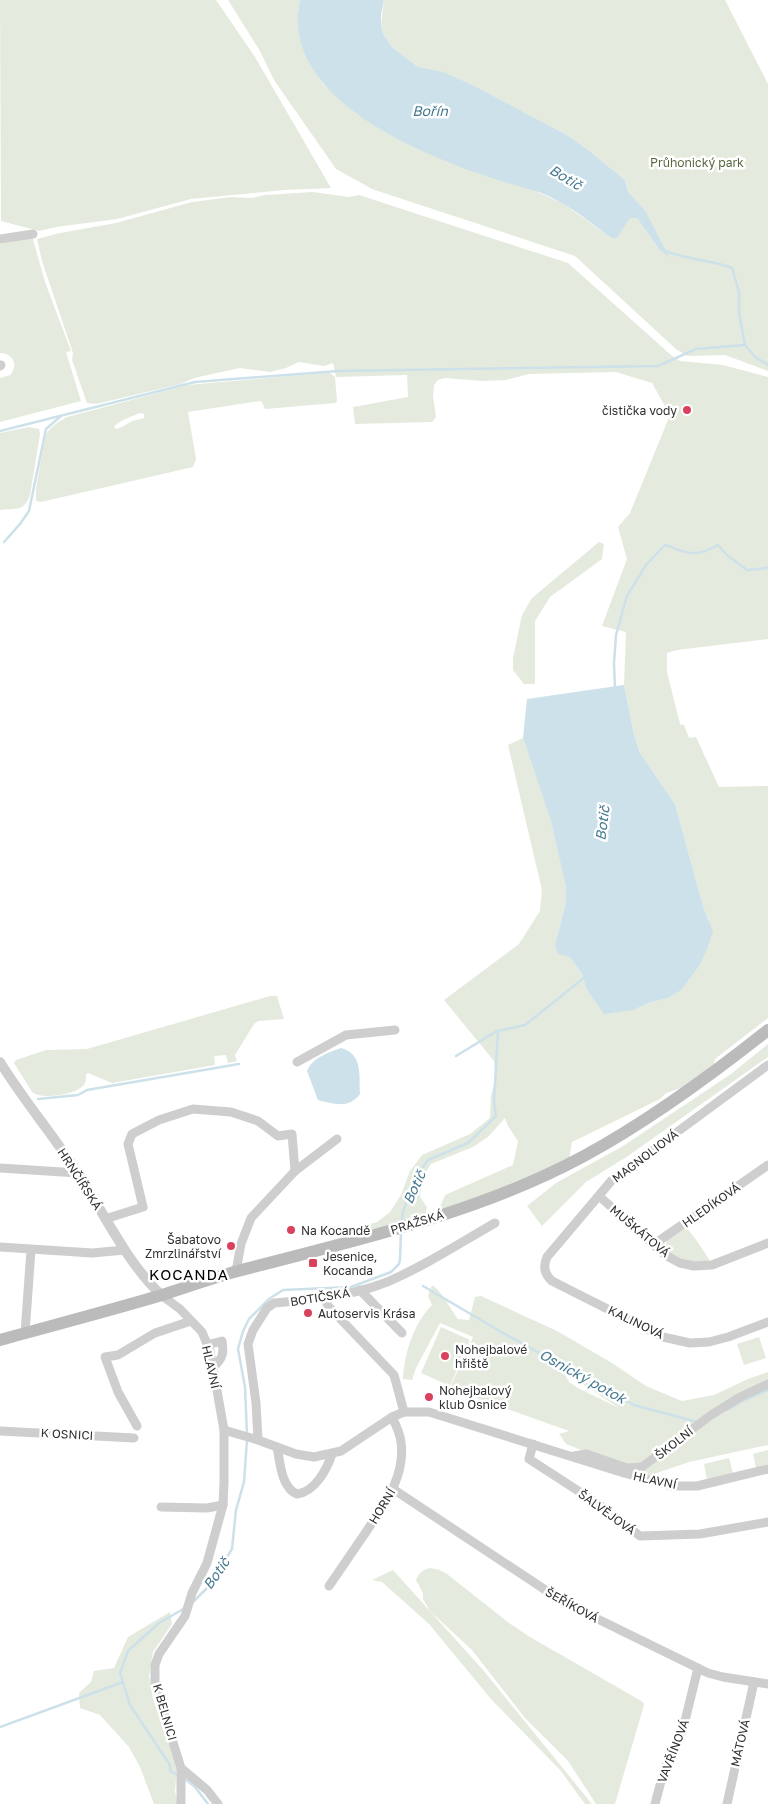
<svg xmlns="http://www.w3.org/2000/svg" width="768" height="1804" viewBox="0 0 768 1804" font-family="'Golos Text',sans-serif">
	<rect width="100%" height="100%" fill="#fff"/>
	<g fill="#e5eade" fill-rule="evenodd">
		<path d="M0,0h216l39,57 76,131 -47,2 -93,9 -74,20 -61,8 -17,4 -38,-10z"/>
		<path d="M228,0h72c-7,31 7,63 26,87l124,75 85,29 27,12 51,36 5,-2 12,-19h7l22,31 -14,-39 -17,-18 -3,-12 -38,-31 -20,-14 -42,-22 -107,-46 -26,-20 -9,-13 -2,-9 3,-25h341l43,84v287l-43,-16 -37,1 -11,-6 -102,-94 -203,-67 -36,-20 -62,-89 -14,-29z"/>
		<path d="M313,192l36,5 10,-2 209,68 103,92 9,6 43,4 45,12v262l-91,11 -10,3v19l13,52 4,1 5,13 7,-1 23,50 49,-1v232l-53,41 -1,5 -25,21 -23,8 -6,6 -88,43 -3,18 -55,25 -76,27 7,-17 68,-30 5,-24 -10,-15 -3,-8 -17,19 -15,10 -42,17 -8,13 -3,20 7,10 -2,9 -73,19v-6l25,-7 13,-10 11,-17 9,-24 12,-16 48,-21 20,-16 1,-23 5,-17 -2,-17 -50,-61 75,-56 21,-33 2,-21 -34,-145 15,-7 28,82 15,68v14l-11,43 15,12 12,17 4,14 8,9 40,13 14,-7 20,-5 41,-78 -6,-14 -28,-102 -35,-51 -6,-18 -10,-50 2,-53 -24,-6 25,-67 -9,-32 12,-14 40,-98 -18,-32 -36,-11 -87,2 -23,6 -24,1 -37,-3 -7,2 -4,5 -1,11 3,21 -4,5 -77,2 -2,-17 55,-10 -1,-22 -71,2 -3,-14 -9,3 -25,-4 -13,6 -16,4 -30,-4 -46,10 -13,6 -85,20 -9,-1 -15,-43 1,-7 -31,-92 -5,-22 23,-6 56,-10 76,-21 39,-5 21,1 13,-3z"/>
		<path d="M32,236l13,46 26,69 -5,1 15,49 -81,21v-44l10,-3c9,-10 3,-22 -10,-22v-109z"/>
		<path d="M324,373h6l5,4 2,24 -2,2 -70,6 -3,-7 -2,-1 -72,11 8,47 -3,8 -152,35 -5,-1v-12l9,-52c4,-10 13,-15 22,-20l121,-32zM140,413l4,1v4c-2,1 -5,1 -8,2 -7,1 -12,8 -20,9l-2,-3 9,-6z"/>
		<path d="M29,427l10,2 1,5 -10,61c-6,17 -14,13 -30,15v-77z"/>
		<path d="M599,542l5,2 -2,15 -52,38 -15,24v63h-11l-11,-14v-12l9,-43 10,-17z"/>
		<path d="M270,996h7l7,23 -26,2 -4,3 -19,31 2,6 -9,2 -2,-8 -12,1 1,9 -103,18 -24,-10 -2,2c0,4 0,8 -3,11 -9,9 -42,14 -51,6l-18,-29 2,-3 30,-10 41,-1z"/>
		<path d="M768,1044v13l-140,99 -42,26 -44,44 -15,-20 29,-23 67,-37 108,-72z"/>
		<path d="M686,1227l11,14 13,20c-19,3 -28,-2 -45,-10 -2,-13 12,-18 21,-24z"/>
		<path d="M432,1285c10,6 18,24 26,34l11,1 6,-23 6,-1 76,35 55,32 34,23 36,15 32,-6 34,-16 20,-7v73l-79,17 -41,14 -10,-3 -72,-29 -7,-10 10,-3 -109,-39 -11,-2 24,-53 -33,-14 -24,45 -4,12 -9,-1c1,-25 11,-56 29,-74l-4,-9zM563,1371l59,39h1l-45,-22 -9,-6z"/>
		<path d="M441,1327l29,13 -20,46 -29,-13z"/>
		<path d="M759,1337l7,21 -22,7 -7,-21z"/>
		<path d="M768,1450v14l-12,4 -3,-14z"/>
		<path d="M729,1458l4,15 -26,7 -3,-16z"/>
		<path d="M431,1568l9,2 7,4 62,49 21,14 113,65 1,3 -29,99h-19l-28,-43 -43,-43 -53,-68 -42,-39 -7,-12v-6l-7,-13c3,-7 7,-11 15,-12z"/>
		<path d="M393,1570l90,100 109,134h-7l-25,-34 -69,-71 -62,-75 -47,-42 -10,-2z"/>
		<path d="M170,1612l2,12 -19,28 -4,24 4,23 24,68 -2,24 3,13h-24l-14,-37 -11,-20 -29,-32 -20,-7 -1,-15 12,-11 3,-11 20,-3 14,-31z"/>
	</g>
	<g fill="#cce1e9">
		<path d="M300,0h84l-3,15v10l2,9 9,13 26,20 25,5 29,13 95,50 20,14 38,31 3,12 17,18 24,47 -10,-8 -22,-31h-7l-12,19 -5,2c-24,-17 -49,-39 -78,-48 -78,-22 -259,-81 -235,-191z"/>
		<path d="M624,685l10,50 6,18 35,51 28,102 10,25 -6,18 -8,17 -18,24 -13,8 -20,5 -14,7 -30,4 -18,-26 -4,-14 -12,-17 -12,-3 -3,-9 11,-43v-14l-15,-67 -28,-83 4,-39z"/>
		<path d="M341,1048c22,6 18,27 19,46 -11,15 -26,10 -42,6l-11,-29c6,-14 21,-18 34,-23z"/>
	</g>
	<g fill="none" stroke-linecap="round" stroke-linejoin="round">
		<g stroke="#cce1e9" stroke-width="2.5">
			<path d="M663,250c22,10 46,9 69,18l7,24v21l6,32 10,12 13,8"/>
			<path d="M0,431l195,-49 143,-11 320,-5 38,-17 49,-4"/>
			<path d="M4,542l16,-18 9,-13 17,-82 15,-13"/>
			<path d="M615,689l-1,-26 2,-28 11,-39 19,-31 19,-20c25,9 29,13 53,0l9,10 20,15 21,-2"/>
			<path d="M456,1056l41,-25"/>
			<path d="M38,1099l40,-4 9,-5 152,-26"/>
			<path d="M402,1224l1,-12 11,-32 14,-20 40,-17 28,-27 -2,-14 4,-71 27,-6 60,-48"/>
			<path d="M423,1286l80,47 131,72 63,17"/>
			<path d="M727,1410l17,-10 24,-10"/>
			<path d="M247,1434l-2,-47 -7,-38 5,-18 6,-12 20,-20 14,-9 68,-3 40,-15 8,-8 1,-5 1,-27"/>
			<path d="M193,1602l15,-15 24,-38 4,-39 8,-28 3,-42"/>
			<path d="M0,1727l123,-45"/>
			<path d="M179,1776l-9,-5v-6l-40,-60 -10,-32 8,-22 31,-28 26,-15"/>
			<path d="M184,1778l11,9 13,17"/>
		</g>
		<g stroke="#cecece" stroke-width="9">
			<path d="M0,239l33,-5"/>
			<path d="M0,366l1,-1"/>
			<path d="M297,1062l49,-27 49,-5"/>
			<path d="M768,1065l-156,115 -65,77c-4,9 -3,17 5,24l111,56 27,6 19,-1 19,-5 40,-15"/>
			<path d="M0,1168l78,5"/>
			<path d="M599,1196l66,59 15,8 14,3 18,-1 56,-22"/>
			<path d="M105,1219l38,-12 -15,-63 4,-10 27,-14 34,-11 38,3 27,9 20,15 14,-2 3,37"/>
			<path d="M653,1245l115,-80"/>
			<path d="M0,1247l92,6 33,-3"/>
			<path d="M236,1271l5,-27 10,-26 44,-47 42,-32"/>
			<path d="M360,1290l42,43"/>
			<path d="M161,1295l19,14 22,23 8,19 14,79v53l-1,22 -16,58 -15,30 -7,23 -26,38 -4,11v19l26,84v36"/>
			<path d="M324,1297l4,9 66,69 10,37"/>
			<path d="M25,1333l6,-83"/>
			<path d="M207,1345l15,-4c2,12 1,18 -9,26"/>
			<path d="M137,1426l-19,-34 -13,-35 13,-2 37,-22 36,-12"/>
			<path d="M224,1430l34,10 38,14 18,3 27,-6 51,-34 12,-5h25l195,61 47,13h26l71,-17"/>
			<path d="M0,1431l134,7"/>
			<path d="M258,1440l-2,-37 -8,-59 5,-14 14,-22 7,-5c37,-3 78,-7 113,-21 38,-16 73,-39 108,-59"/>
			<path d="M533,1444l-4,15 71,46 40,31 60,-2 68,-12"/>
			<path d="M277,1447c3,14 4,41 20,47 18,-2 30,-25 35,-40"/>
			<path d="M574,1456l12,-2 41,14 15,-1 69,-52 29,-18 28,-13"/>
			<path d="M393,1489l172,114 143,70 15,4 45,7"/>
			<path d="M161,1507l46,1 16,-3"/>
			<path d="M329,1586c12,-17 23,-34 35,-51 18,-28 42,-57 37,-93 -1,-9 -5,-17 -9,-25"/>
			<path d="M181,1768l26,22 11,14"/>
			<path d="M655,1804l9,-34 19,-41 15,-61"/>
			<path d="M727,1804l27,-122"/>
		</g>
		<path stroke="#cecece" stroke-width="10" d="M0,1062c24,39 54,74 79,113 26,40 47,86 82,120"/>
		<path stroke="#bbb" stroke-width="12" d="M0,1340c54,-15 108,-29 162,-45 25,-8 50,-17 76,-24 117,-31 239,-57 346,-115 65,-35 126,-80 184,-126"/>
	</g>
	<g fill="#d9425d" stroke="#fff" stroke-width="2">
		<circle cx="687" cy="410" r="5"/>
		<circle cx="291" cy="1230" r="5"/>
		<circle cx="231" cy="1246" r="5"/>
		<rect x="308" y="1258" width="10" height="10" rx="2.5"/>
		<circle cx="308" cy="1313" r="5"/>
		<circle cx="445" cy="1356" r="5"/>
		<circle cx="429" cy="1397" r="5"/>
	</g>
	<g text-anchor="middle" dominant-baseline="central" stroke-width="5" stroke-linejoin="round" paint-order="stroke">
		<g font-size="12" fill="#586a41" stroke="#fff">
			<text x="697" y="162">Průhonický park</text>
		</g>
		<g font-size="12" fill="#313131" stroke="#fff" text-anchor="start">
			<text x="677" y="410" text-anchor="end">čistička vody</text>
			<text x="301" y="1230">Na Kocandě</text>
			<text x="221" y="1239" text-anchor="end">Šabatovo<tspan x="221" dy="14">Zmrzlinářství</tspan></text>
			<text x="323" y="1256">Jesenice,<tspan x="323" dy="14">Kocanda</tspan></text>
			<text x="318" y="1313">Autoservis Krása</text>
			<text x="455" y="1349">Nohejbalové<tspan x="455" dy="14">hřiště</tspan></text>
			<text x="439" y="1390">Nohejbalový<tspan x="439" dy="14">klub Osnice</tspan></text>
		</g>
		<g font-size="12" fill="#313131" stroke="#fff">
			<text transform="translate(645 1156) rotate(-37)">MAGNOLIOVÁ</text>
			<text transform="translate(80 1179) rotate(57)">HRNČÍŘSKÁ</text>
			<text transform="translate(711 1205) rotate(-35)">HLEDÍKOVÁ</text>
			<text transform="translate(417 1222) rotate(-17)">PRAŽSKÁ</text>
			<text transform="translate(640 1231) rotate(40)">MUŠKÁTOVÁ</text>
			<text transform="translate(320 1297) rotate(-9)">BOTIČSKÁ</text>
			<text transform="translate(636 1322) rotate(26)">KALINOVÁ</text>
			<text transform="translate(211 1367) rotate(77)">HLAVNÍ</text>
			<text transform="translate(67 1434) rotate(3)">K OSNICI</text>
			<text transform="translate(674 1443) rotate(-38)">ŠKOLNÍ</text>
			<text transform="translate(655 1480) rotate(12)">HLAVNÍ</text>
			<text transform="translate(382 1506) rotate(-59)">HORNÍ</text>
			<text transform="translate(607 1512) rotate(36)">ŠALVĚJOVÁ</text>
			<text transform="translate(572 1605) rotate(29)">ŠEŘÍKOVÁ</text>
			<text transform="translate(165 1712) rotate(74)">K BELNICI</text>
			<text transform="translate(740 1743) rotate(-77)">MÁTOVÁ</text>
			<text transform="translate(673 1751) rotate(-69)">VAVŘÍNOVÁ</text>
		</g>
		<g font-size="14" font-style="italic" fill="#44798e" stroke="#fff">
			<text x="430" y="110">Bořín</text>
			<text transform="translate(566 177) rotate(31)">Botič</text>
			<text transform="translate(602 823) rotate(-83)">Botič</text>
			<text transform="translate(414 1187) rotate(-65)">Botič</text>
			<text transform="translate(583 1376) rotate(29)">Osnický potok</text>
			<text transform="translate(216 1573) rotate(-55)">Botič</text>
		</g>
		<g font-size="15" letter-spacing="1" fill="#000" stroke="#fff">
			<text x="189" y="1274">KOCANDA</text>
		</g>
	</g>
</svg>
